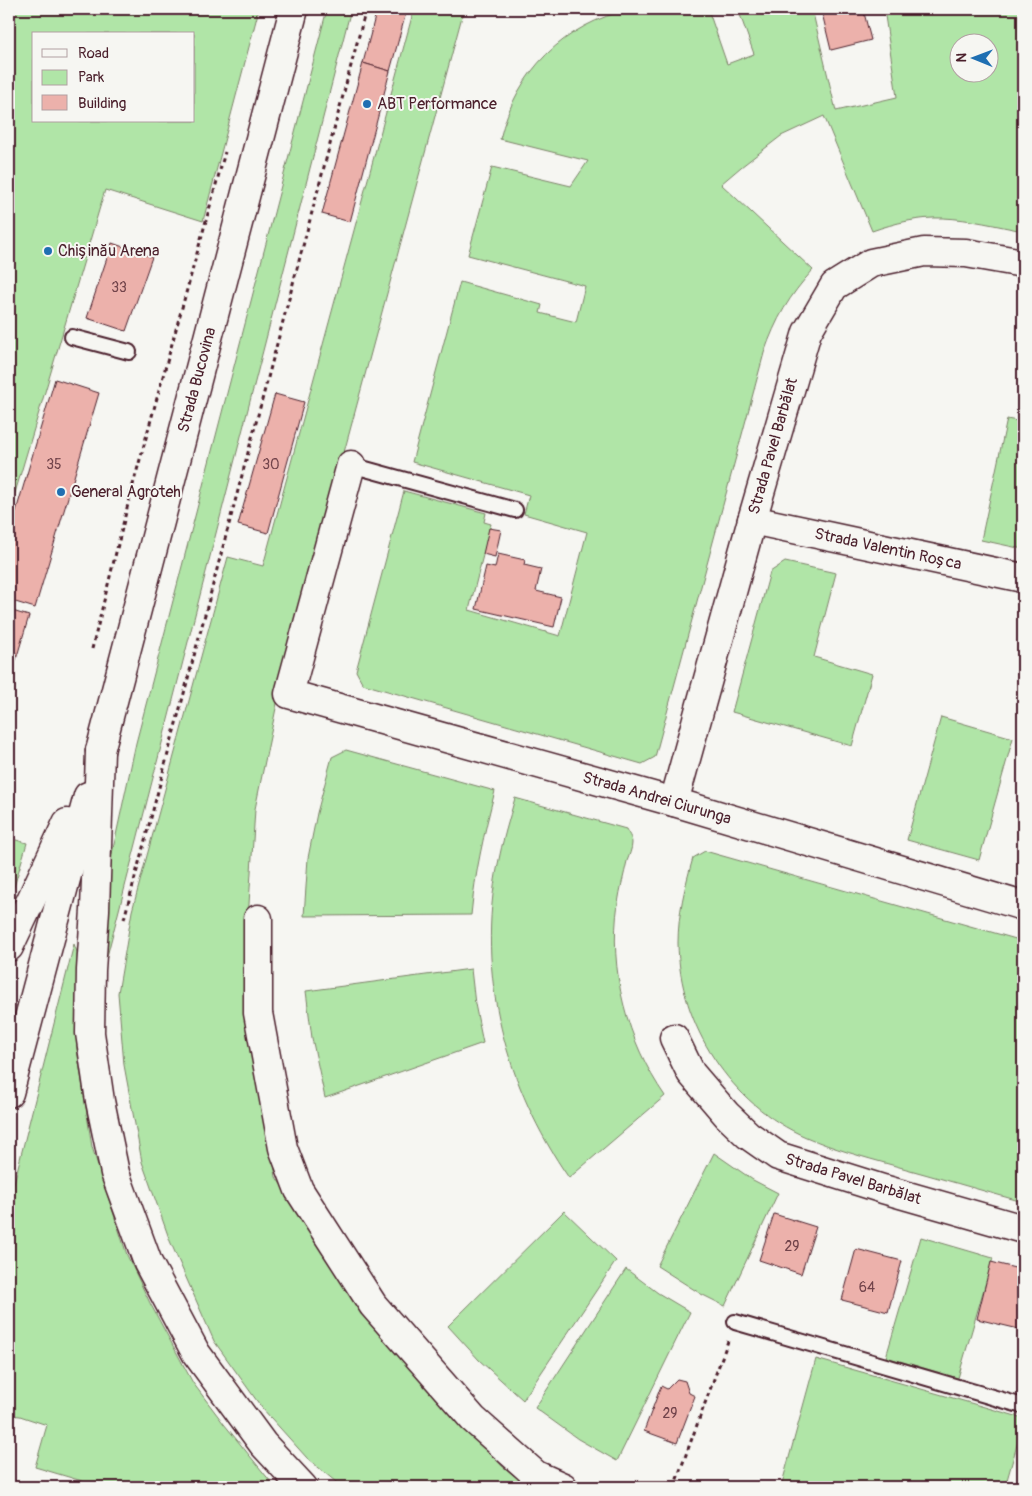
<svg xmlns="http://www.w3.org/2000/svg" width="1032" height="1496" viewBox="0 0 1032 1496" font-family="Pangolin,sans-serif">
	<rect width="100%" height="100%" fill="#f6f6f2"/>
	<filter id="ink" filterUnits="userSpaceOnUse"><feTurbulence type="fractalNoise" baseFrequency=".02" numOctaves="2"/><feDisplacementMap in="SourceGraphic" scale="10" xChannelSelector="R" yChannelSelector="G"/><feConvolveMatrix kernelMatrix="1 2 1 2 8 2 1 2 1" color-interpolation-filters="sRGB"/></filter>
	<g filter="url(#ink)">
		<g fill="#b0e5a7" stroke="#7d8269" fill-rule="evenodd">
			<path d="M9,9h250l-56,212 -98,-31 -96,323zM34,34h160v87h-160z"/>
			<path d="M327,9h24l-248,963 7,-109 26,-120z"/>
			<path d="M414,9h50l-184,680 -25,120 -7,111 1,84 27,173 41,63 96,124 89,102 27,21h-187l-35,-29 -45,-50 -48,-67 -44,-100 -28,-79 -18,-97 -6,-72 14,-82 96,-354 35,9z"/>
			<path d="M631,9h77l19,55 27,-10 -16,-45h74l24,102 61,-14 -13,-88h139v222c-26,-5 -53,-12 -80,-13 -24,-1 -48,5 -71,13l-48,-115 -43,20 -40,31 -20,17 92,86c-24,26 -37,49 -49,83l-109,404 -13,7 -279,-80 -7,-13 48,-180 82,22 -2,9 7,2 -22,86 91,26 27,-104 -63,-18 5,-19 -117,-33 48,-180 82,23 -2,8 36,9 9,-36 -117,-31 24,-88 79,19 17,-25 -88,-22c16,-67 64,-115 131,-130zM960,42h30v30h-30z"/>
			<path d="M1023,390v159l-42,-9 26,-121 10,2z"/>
			<path d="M785,562l51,11 -22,84 58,17 -20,72 -120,-34 38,-140z"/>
			<path d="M941,717l72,21 -34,122 -72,-20z"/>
			<path d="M346,750l149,41c-11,42 -20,82 -24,124l-167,1 4,-58 9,-45 15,-56z"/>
			<path d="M515,798l111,31c2,4 6,9 6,14 0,6 -3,13 -5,18 -3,14 -7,28 -9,42 -10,67 9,138 47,193l-96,82c-63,-91 -94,-204 -71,-314 4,-22 11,-44 17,-66z"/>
			<path d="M9,838l18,5 -13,44 -5,13z"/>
			<path d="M705,851l318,90v261c-43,-12 -87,-25 -131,-37 -29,-8 -58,-16 -86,-28 -75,-32 -127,-112 -128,-194 0,-29 7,-57 15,-85z"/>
			<path d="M74,944l3,8v97l15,98 35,108 23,48 43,80 31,41 51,63h-180l-13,-6 -47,-14 12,-42 -27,-9 -11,-1v-212z"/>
			<path d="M471,969l4,35 8,39 -158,55 -13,-60 -6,-47z"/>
			<path d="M714,1153l39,27 25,13 -53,113 -24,-12 -44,-28z"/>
			<path d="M564,1211l52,50 -93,139 -44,-40 -31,-34z"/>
			<path d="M921,1237l72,21 -35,120 -72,-21z"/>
			<path d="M626,1269l32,24 32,19 -73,149 -39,-22 -43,-31z"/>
			<path d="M816,1359l207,59v6l-18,63h-224z"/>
		</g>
		<g fill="#ecb1ab" stroke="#4a1f2b">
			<path d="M377,9h30l-17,62 -27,-8z"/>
			<path d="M821,9h42l8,31 -40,10z"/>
			<path d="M363,63l27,8 -40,151 -28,-8z"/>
			<path d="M112,243l40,14 -26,74 -39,-13z"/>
			<path d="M55,379l44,14 -64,215 -26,-8v-65z"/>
			<path d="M275,394l29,8 -36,131 -30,-8z"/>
			<path d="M489,528l12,2 -6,27 -12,-3z"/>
			<path d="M498,554l27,6 -1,5 17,4 -5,22 25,6 -7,30 -78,-18 10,-43 9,2z"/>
			<path d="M9,610l20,6 -20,67z"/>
			<path d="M774,1214l42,13 -15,47 -42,-14z"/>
			<path d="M856,1249l46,12 -14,51 -46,-12z"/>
			<path d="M991,1262l32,8v60l-46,-11z"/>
			<path d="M677,1379l8,2 4,12 6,3 -18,47 -33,-12 17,-45 6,3z"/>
		</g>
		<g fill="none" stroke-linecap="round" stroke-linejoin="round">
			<g stroke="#4a1f2b" stroke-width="18">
				<g id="service">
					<path d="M72,337l57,15"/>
					<path d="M351,465l164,45"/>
					<path d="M735,1322l288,84"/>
				</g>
			</g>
			<g stroke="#4a1f2b" stroke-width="31">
				<g id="minor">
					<path d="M351,465l-62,229 385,108 349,104"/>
					<path d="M752,520l271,58"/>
					<path d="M674,802l78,-282 55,-188 27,-46 37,-23 53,-11 42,1 57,10"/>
					<path d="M258,919v94l25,135 16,42 74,115 100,114 63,56 27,12"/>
					<path d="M674,1038l17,35 36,42 21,20 30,21 105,33 140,40"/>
				</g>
			</g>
			<g stroke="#4a1f2b" stroke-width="31">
				<path id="primary" d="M100,751l194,-742"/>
			</g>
			<g stroke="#4a1f2b" stroke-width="31">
				<g id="trunk">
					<path d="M100,751l-5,159 -4,60 -1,63 10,68 15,72 33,90 48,90 67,91 40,43"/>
					<path d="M9,947l58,-124"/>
					<path d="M9,1093l79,-297"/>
				</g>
			</g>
			<g stroke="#4a1f2b" stroke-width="3" stroke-dasharray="4 4" stroke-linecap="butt">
				<path d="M92,649l39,-157 94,-340"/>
				<path d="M124,919l242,-910"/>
				<path d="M674,1487l54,-146"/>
			</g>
			<use href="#service" stroke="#f6f6f2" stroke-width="14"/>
			<use href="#minor" stroke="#f6f6f2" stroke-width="28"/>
			<use href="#primary" stroke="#f6f6f2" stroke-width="28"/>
			<use href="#trunk" stroke="#f6f6f2" stroke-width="28"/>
		</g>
	</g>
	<g fill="#1f6fb2" stroke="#f6f6f2" stroke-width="2">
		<circle cx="367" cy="104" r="5"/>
		<circle cx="48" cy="251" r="5"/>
		<circle cx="61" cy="492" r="5"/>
	</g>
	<g text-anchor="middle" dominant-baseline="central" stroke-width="4" stroke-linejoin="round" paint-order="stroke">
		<g font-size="14" fill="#72444b">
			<text x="119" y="287">33</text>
			<text x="54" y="464">35</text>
			<text x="271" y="464">30</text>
			<text x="792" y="1246">29</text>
			<text x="867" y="1287">64</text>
			<text x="670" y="1413">29</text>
		</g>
		<g font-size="16" fill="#4a1f2b" stroke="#f6f6f2" text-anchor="start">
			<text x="377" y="104">ABT Performance</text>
			<text x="58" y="251">Chișinău Arena</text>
			<text x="71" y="492">General Agroteh</text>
		</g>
		<g font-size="16" fill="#4a1f2b" stroke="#f6f6f2">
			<text transform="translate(197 380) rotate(-75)">Strada Bucovina</text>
			<text transform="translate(773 446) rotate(-74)">Strada Pavel Barbălat</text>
			<text transform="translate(888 549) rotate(12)">Strada Valentin Roșca</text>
			<text transform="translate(657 798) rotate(16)">Strada Andrei Ciurunga</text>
			<text transform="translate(853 1179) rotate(17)">Strada Pavel Barbălat</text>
		</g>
	</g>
	<rect width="1032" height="1496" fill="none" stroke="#f6f6f2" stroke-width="30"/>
	<rect x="15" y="15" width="1002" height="1466" fill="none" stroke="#4a1f2b" stroke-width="2" filter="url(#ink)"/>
	<rect x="32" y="32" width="162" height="90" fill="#f6f6f2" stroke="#b1a0a2"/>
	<rect x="42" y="49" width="25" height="8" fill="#f6f6f2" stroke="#b1a0a2"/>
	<text x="78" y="58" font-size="15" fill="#4a1f2b">Road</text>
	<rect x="42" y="70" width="25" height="15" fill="#b0e5a7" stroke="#b1a0a2"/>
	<text x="78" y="82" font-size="15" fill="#4a1f2b">Park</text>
	<rect x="42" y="95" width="25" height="15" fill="#ecb1ab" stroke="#b1a0a2"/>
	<text x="78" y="108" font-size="15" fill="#4a1f2b">Building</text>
	<g transform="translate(974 58) rotate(271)"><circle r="24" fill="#f6f6f2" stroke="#b1a0a2"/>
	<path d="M0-4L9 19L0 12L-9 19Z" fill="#1f6fb2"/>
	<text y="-8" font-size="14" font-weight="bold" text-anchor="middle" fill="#4a1f2b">N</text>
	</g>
</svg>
